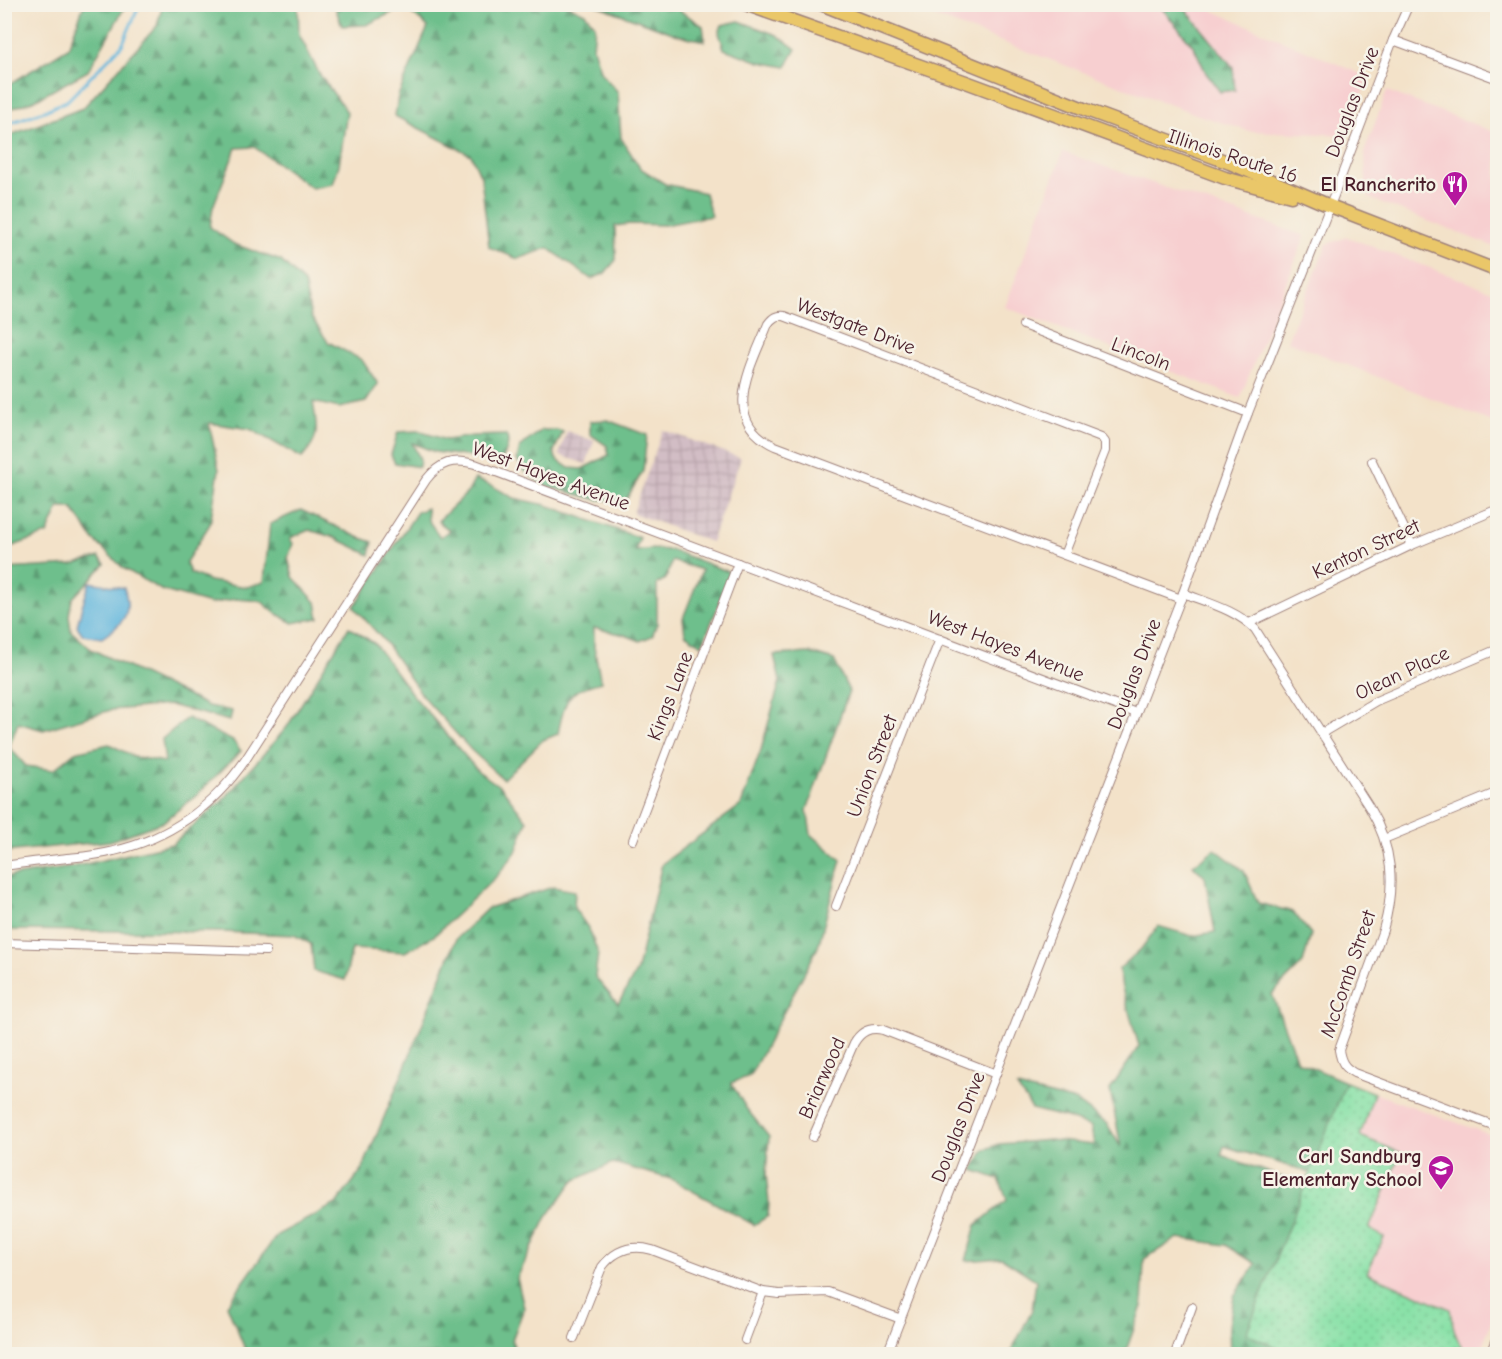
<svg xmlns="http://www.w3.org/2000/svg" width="1502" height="1359" viewBox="0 0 1502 1359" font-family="'Comic Neue',sans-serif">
	<defs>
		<pattern id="industrial-grid" width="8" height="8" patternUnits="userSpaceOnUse" patternTransform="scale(1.5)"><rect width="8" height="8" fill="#d2bdc5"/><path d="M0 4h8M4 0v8" fill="none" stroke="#b6a2a9"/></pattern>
		<pattern id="forest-firs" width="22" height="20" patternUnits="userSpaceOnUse" patternTransform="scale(1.5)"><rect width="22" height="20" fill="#6ebf8c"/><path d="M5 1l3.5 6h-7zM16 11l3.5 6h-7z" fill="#5c9b73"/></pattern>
		<pattern id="park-dots" width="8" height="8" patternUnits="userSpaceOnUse" patternTransform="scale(1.5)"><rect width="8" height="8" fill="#88e1a7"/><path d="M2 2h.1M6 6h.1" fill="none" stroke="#77c190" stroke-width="1.8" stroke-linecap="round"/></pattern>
	</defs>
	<rect width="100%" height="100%" fill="#f7f3e8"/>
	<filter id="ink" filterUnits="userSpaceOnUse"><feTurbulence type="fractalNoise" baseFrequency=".0167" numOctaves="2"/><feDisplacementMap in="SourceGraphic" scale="12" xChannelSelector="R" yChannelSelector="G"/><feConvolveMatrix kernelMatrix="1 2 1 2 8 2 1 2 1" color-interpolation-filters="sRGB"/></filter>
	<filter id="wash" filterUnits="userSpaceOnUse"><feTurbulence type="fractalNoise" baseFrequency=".008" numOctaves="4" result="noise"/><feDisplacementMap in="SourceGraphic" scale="24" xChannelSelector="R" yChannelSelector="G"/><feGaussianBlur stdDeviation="1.35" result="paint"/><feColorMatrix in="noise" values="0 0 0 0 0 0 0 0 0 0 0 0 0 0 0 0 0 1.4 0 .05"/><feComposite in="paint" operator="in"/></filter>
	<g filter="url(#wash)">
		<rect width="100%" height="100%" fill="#f3e2c9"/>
		<g fill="#f7cfd0">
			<path d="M903,5h297l168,72 -21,58 -98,-4 -48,-15z"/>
			<path d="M1387,91l110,42v115l-128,-50 -3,-14 -1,-34z"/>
			<path d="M1063,152l242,84 -65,162 -235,-91z"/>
			<path d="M1347,237l150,56v131l-210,-83 40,-97z"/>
			<path d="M1374,1093l123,44v170l-18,47h-12l-4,-4 -10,-21 -3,-20 -83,-36 17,-36 -15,-7 32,-77 -41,-17z"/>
		</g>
		<g fill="url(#industrial-grid)">
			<path d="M663,430l78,28 -30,84 -78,-29z"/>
			<path d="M567,431l27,10 -8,23 -27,-9z"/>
		</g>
		<g fill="url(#forest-firs)" stroke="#5c6f5c" stroke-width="1.5">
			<path d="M163,4l135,1 1,29 21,41 27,37 -8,53 -6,19 -21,4 -58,-41 -18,1 -23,59 -3,20 24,17 47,17 23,22 7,34 17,25 34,18 16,24 -12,18 -27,6 -26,-6c4,24 8,37 -11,56l-52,-29 -41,-6 10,47 -9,54 -24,38 4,11 20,8 37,6 17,-5 6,-58 31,-14 57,27 15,5 -3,13 -37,-18 -24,-7 -19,8 3,6 -5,14 5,19 23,25 3,16 -26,5 -18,-10 -14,-12 -26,-2 -25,5 -49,-14 -38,-22 -30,-29 -21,-31h-13l-12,26 -42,15v-412l78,-29 74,-82z"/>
			<path d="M337,4h229l19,9 10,12 -2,23 8,25 17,19 3,46 19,30 25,16 40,9 6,23 -46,9 -35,-1 -15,2 1,34 -12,14 -13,5 -43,-31 -30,11 -29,-12 -8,-70 -10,-22 -76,-39 3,-20 30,-69 -24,-20 -38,18 -24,1 -7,-19z"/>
			<path d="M84,5h42l-38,66 -53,29 -30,11v-24l63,-39z"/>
			<path d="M596,5h75l32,21 2,15 -27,-6z"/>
			<path d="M1159,5h23l5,6 46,56 2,23 -15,2 -14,-19 -12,-26z"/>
			<path d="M739,21l38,14 19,14 -10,18 -26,-5 -36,-13 -5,-16 3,-8z"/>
			<path d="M607,420l40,15 -4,36 -17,29h-28l-55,-15 -20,-15 -6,-10 3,-13 22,-17h15l6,2 -9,19 2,8 13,9 13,1 27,-14 -2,-9 -17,-12v-13z"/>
			<path d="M419,431l27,9 27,-4 33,-1c5,8 0,18 -5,26l-66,-9 -23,-9 8,16 -1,8 -24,-4 -4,-8 7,-23z"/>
			<path d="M475,479l17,7 22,12 32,7 94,33 -5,13 18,-2 18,1 61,23 -30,72 -17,-11 -2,-16 19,-48 -30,-9 -6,18 -9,5v40l-5,12 -12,5 -15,-6 -31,-7v19l7,35c-10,3 -25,7 -31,15 -7,8 -10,27 -12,37l-15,6 -40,39 -32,-29 -47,-52 -39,-56 -31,-35 63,-95 10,-4 1,12 12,17 10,-6 -12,-10 30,-29z"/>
			<path d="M99,557l6,7 -33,35 -3,16 2,16 20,18 117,57 24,5 -2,10 -60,-16 -59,5 -68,20 -25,-7 -9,24 17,19 27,4 22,-18 34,-8 26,13 30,5 -3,-23 25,-21 46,23 8,10 -44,44 -34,27 -53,19 -105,11v-283l67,-4z"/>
			<path d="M349,627l25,16 38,51 66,77 24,17 25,33 -11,31 -18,23 -64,61 -29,16 -53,-3 -7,31 -31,-9 -3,-27 -17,-9 -72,-3 -217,-2v-53l68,-10 99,-23 53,-46 62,-71z"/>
			<path d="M810,653l24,7 15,31 -42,119 4,24 30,26 -23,87 -68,129 -19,7 15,25 23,29 -3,37 3,29 -1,13 -14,9 -83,-46 -58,-16 -40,18 -26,36 -30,61 7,30 -12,32 4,14h-269l-20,-49 50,-70 59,-31 26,-34 52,-125 42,-106 32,-31 65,-21 22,4 -1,17 15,21 9,24 -3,24 23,27 19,-34 25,-106 79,-59 20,-55 19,-69 -6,-26z"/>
			<path d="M1215,849l29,22 14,32 35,9 18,22 -8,29 -31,31 25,67 49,21 3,23 -28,71 -97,-30 -3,9 88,32 19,167h-98l-1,-28 5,-30 22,-32 -30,-19 -48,-7 -34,21 -2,47 -15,42 -7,6h-110l22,-44 4,-30 -34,-22 -36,3 10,-36 31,-25 -8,-21 -26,-9 11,-20 15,-6 51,-4 44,5 -3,-18 -24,-9 -35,-9 -15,-22 59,14 31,23 14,23 -11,-57 29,-44 -17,-58 -3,-19 22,-20 17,-23 34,10 23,-4 -10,-55 -12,-12z"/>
		</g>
		<path fill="url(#park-dots)" stroke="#698069" stroke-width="1.5" d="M1346,1082l28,11 -14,43 41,17 -32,76 15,8 -17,36 83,36c2,16 6,33 17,45h-174l-47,-20z"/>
		<path fill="#61b6dd" stroke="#566a84" stroke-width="1.5" d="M90,582l34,6c9,27 -1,35 -22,50l-19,-3 -6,-9 5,-20z"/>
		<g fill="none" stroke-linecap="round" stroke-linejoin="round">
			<path stroke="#61b6dd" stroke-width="3" d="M4,125l40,-14 23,-10 55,-56 18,-41"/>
		</g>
	</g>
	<g filter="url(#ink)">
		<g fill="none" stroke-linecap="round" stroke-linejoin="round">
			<g stroke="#9e807a" stroke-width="10">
				<g id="minor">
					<path d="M1393,40l105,39"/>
					<path d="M1023,325l225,88"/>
					<path d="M1372,461l40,84"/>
					<path d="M1064,555l41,-104v-9l-4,-5 -317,-121c-7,-1 -11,1 -16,8 -16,41 -50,96 7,122l406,153"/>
					<path d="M1183,593c25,10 53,17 72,36l114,178c24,40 27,79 14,123l-44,120c2,12 5,17 15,23l144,54"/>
					<path d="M1249,623l163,-78 86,-36"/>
					<path d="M1322,733l54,-32 122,-52"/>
					<path d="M1384,839l114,-47"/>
					<path d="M633,840l105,-277"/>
					<path d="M4,866c19,-3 37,-5 55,-7 18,-2 37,-3 55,-8 57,-13 99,-44 132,-92l180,-279c14,-18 27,-22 49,-16l661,249"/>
					<path d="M836,906l104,-267"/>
					<path d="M4,943l262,8"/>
					<path d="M1497,993l1,-3"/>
					<path d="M813,1137l41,-94c7,-12 16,-16 29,-13l113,44"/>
					<path d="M574,1338l28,-71c13,-17 29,-23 50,-17l111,42 16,2 49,-2 73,27"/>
					<path d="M745,1340l18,-48"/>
					<path d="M887,1354l296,-761 65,-180 82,-207 63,-166 16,-36"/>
					<path d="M1175,1354l17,-47"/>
					<path d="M1491,1354l7,-17"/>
				</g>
			</g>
			<g stroke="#9e807a" stroke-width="15">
				<g id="primary">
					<path d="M745,4l221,78 259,96 66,18"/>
					<path d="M821,4l263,105 146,54 100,43 168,65"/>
				</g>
			</g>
			<use href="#minor" stroke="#fff" stroke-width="8"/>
			<use href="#primary" stroke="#eac769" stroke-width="12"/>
		</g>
	</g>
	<defs>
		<g id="restaurant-pin" transform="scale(1.35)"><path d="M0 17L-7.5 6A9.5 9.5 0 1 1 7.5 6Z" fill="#b5179e" stroke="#f7f3e8"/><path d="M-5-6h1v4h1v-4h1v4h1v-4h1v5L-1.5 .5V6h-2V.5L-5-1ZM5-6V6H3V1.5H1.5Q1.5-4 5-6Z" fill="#fff"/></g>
		<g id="school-pin" transform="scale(1.35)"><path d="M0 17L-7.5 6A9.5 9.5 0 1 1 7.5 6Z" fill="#b5179e" stroke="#f7f3e8"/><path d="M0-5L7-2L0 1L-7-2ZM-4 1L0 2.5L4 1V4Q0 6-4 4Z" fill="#fff"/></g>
	</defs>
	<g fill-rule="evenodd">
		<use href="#restaurant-pin" x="1455" y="184"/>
		<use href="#school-pin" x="1441" y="1168"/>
	</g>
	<g text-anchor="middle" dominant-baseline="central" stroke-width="5" stroke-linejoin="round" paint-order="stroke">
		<g font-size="20" fill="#4a1f2b" stroke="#f7f3e8">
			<text transform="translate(1352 102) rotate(-69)">Douglas Drive</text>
			<text transform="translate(1233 156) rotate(18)">Illinois Route 16</text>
			<text transform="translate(856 326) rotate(21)">Westgate Drive</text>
			<text transform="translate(1141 354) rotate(21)">Lincoln</text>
			<text transform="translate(551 476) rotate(20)">West Hayes Avenue</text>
			<text transform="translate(1366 549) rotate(-25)">Kenton Street</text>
			<text transform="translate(1006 646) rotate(21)">West Hayes Avenue</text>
			<text transform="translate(1402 673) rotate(-25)">Olean Place</text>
			<text transform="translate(1134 674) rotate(-69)">Douglas Drive</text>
			<text transform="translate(670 696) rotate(-69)">Kings Lane</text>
			<text transform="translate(872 766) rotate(-69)">Union Street</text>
			<text transform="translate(1348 974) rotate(-71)">McComb Street</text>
			<text transform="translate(822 1078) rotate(-66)">Briarwood</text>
			<text transform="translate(958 1127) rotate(-69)">Douglas Drive</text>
		</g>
		<g font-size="20" font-weight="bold" fill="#4a1f2b" stroke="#f7f3e8" text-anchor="end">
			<text x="1436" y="184">El Rancherito</text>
			<text x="1422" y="1156">Carl Sandburg<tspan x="1422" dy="23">Elementary School</tspan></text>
		</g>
	</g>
	<rect width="1502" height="1359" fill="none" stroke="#f7f3e8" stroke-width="24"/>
</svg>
